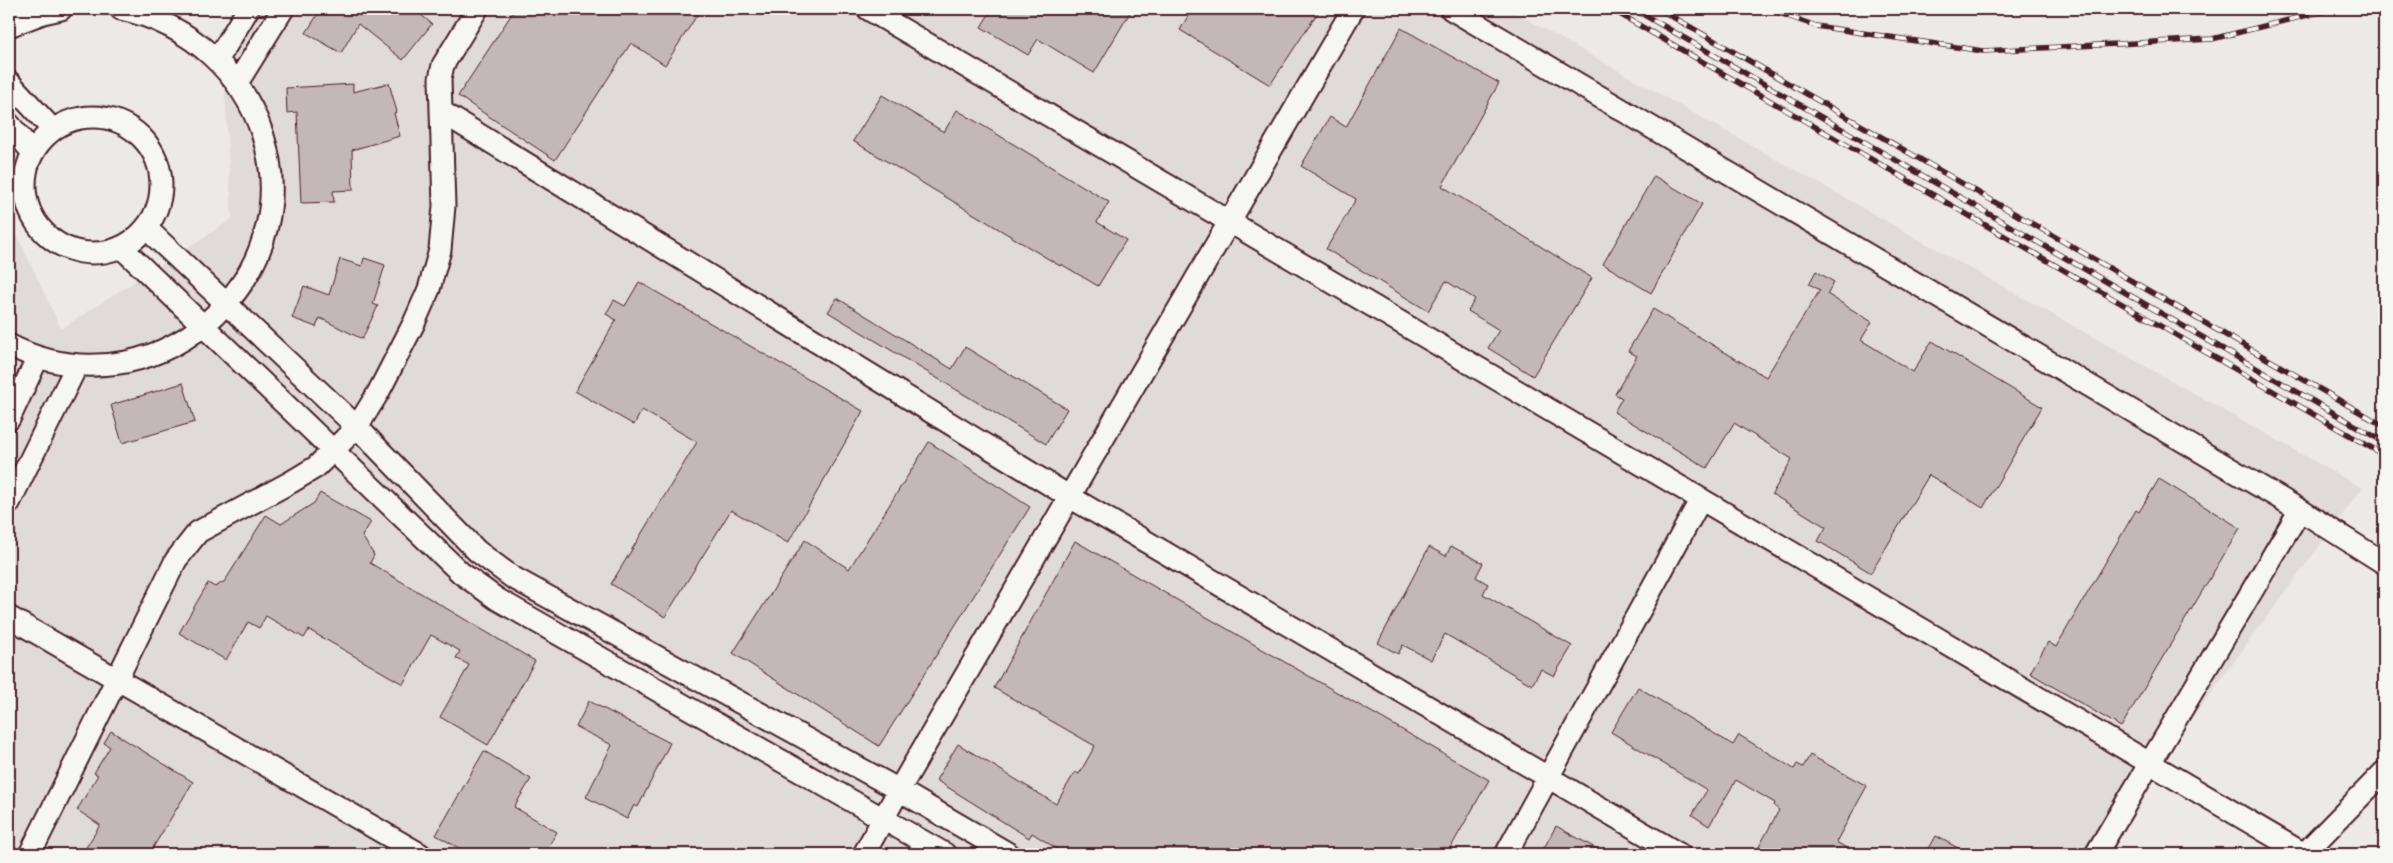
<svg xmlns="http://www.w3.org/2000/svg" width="2393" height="863" font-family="Sriracha,sans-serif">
<rect width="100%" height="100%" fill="#ece9e6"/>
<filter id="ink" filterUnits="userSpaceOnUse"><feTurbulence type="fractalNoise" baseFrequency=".02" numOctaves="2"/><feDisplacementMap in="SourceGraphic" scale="10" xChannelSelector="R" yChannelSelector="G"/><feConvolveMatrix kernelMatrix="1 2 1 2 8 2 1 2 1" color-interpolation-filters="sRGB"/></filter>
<g filter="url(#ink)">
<!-- built -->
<path fill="#e0dad8" d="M262 9H1508L2362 488 2092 854H9V218L61 329 232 219 224 73Z"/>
<!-- building -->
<path fill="#c4b7b7" stroke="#4a1f2b" d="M321 9H414L432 24 403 60 358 24 341 53 306 33Z
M515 9H701L665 65 631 43 555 160 458 96Z
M992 9H1132L1094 73 1038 39 1028 55 981 27Z
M1192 9H1320L1270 85 1180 30Z
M1401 28 1499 83 1442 186 1592 278 1533 376 1488 348 1499 330 1468 311 1475 299 1446 281 1428 311 1326 249 1356 199 1301 166 1330 117 1346 127Z
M389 83 397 112 394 113 400 136 352 150 353 190 333 191 334 202 301 203 297 112 287 113 286 88 353 84V92Z
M882 95 944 132 957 110 1109 202 1097 222 1126 240 1098 286 1061 264 1060 266 853 141Z
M1654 176 1702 204 1651 293 1603 264Z
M364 258 385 265 373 304 378 306 362 339 320 318 316 327 292 318 304 286 329 295 340 259 362 266Z
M1816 271 1834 282 1827 294 1872 322 1861 340 1913 372 1932 341 2042 407 1983 508 1929 475 1871 573 1818 541 1826 527 1772 494 1792 459 1734 423 1707 468 1614 412 1622 398 1615 394 1637 356 1628 351 1653 309 1766 377 1820 290 1809 284Z
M639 282 863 411 788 543 731 510 665 617 611 584 697 442 642 410 634 425 575 391 616 320 606 314 614 300 625 306Z
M837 298 952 369 965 347 1067 409 1046 444 828 312Z
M183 383 195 422 122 443 111 405Z
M929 442 1030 507 879 746 733 653 805 540 849 569Z
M2159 479 2240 528 2121 727 2030 673 2048 642 2056 647 2136 510 2139 512Z
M320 493 371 522 362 536 374 555 370 563 535 661 488 745 440 717 469 665 456 658 460 651 431 635 403 684 309 630 304 638 266 616 259 628 248 622 226 660 179 633 208 583 215 587 225 581 266 515 281 524 314 503Z
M1075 541 1489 780 1447 854H1136L1127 849 1123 854H1065L1032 833 1029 838 936 780 958 744 1056 804 1075 772 1079 774 1095 746 994 688Z
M1451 546 1483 563 1476 577 1488 584 1483 594 1572 646 1554 676 1541 669 1532 685 1445 634 1431 660 1403 645 1398 654 1378 643 1429 547 1446 556Z
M1638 687 1733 745 1739 735 1794 769 1797 764 1803 767 1810 755 1867 786 1836 842 1857 854H1755L1779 810 1774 806 1775 803 1736 780 1709 826 1692 815 1707 790 1611 732Z
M589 701 670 743 638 807 634 805 627 819 586 797 612 745 576 727Z
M111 731 193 782 149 854H82L100 825 77 810 98 775 94 773 110 747 104 743Z
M484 751 531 779 514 807 557 832 544 854H469L436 835Z
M1556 826 1606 854H1555L1544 848Z
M1936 836 1969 854H1926Z"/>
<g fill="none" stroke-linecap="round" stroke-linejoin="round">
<!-- minor casing -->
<g stroke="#4a1f2b" stroke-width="25">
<path id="minor" d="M868 9 2304 854
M1451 9 2300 510 2384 563
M9 26 43 13 61 9
M218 59 248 9
M9 82 53 130
M237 83 283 9
M442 112 1070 497 1679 854
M25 185a68 68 0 1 1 136 0a68 68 0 1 1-136 0Z
M9 124 33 153
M146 228 357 427 477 551 512 577 899 790 1009 854
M121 247 461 573 497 599 945 854
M9 345C45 364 86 369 126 362 160 355 190 339 215 315 325 210 263 40 121 9
M9 419 38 357
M9 503 77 365
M9 617 420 854
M30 854 176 560 198 532 291 482 316 467 357 427 378 393 414 323 429 289 440 250 444 206 440 79 443 65 477 9
M864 854 899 790 1353 9
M1506 854 1701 499
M2096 854 2300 510
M2304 854 2384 772"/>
</g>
<!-- minor -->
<use href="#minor" stroke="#f6f6f2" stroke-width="21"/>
<!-- rail casing -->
<g stroke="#4a1f2b" stroke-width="5.5">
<path id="rail" d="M1611 9 2384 455
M1634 9 2384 442
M1659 9 2384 426
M1768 9 1816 26 1983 51 2212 39 2332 9"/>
</g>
<!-- rail -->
<use href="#rail" stroke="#f6f6f2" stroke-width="4" stroke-dasharray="11" stroke-linecap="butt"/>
</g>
</g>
<!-- margin -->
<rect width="2393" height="863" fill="none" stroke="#f6f6f2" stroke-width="30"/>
<rect x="15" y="15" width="2363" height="833" fill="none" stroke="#4a1f2b" stroke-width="2" filter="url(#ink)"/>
</svg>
